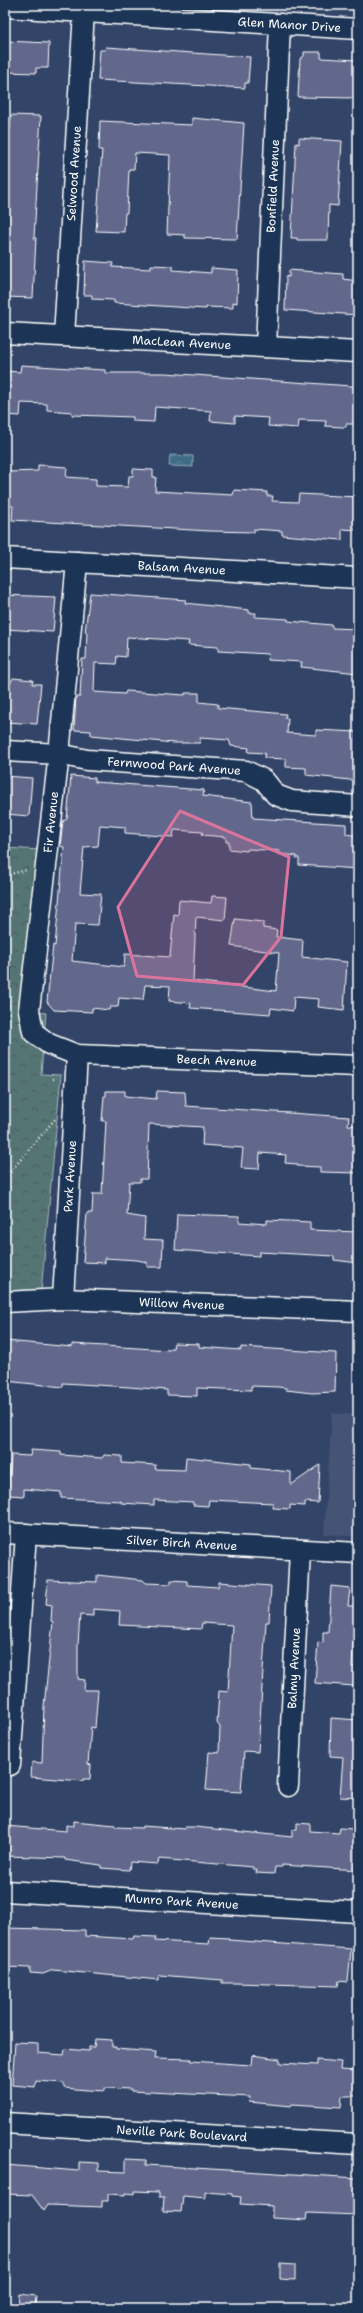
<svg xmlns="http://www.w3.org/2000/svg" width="363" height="2313" font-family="'Shantell Sans',sans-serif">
<defs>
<pattern id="forest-crowns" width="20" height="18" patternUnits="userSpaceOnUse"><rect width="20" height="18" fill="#547474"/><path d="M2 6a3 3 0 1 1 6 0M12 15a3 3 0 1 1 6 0" fill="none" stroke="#4f5c5c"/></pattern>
<pattern id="water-waves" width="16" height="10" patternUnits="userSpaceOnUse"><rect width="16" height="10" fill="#406c85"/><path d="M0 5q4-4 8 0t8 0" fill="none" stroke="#5d8297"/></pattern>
</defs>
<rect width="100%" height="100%" fill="#324467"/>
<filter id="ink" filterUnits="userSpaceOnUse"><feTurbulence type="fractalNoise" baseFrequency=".025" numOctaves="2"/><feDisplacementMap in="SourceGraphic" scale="8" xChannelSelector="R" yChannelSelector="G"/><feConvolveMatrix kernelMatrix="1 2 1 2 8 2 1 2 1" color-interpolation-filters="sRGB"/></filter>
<g filter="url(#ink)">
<!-- built -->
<path fill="#445275" d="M332 1413 358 1415V1537L324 1534Z"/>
<!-- forest -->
<path fill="url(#forest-crowns)" stroke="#aababa" d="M5 848 42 850 37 1012 46 1013 41 1074 61 1075 41 1292 5 1290Z"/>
<!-- water -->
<path fill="url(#water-waves)" stroke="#8ca7b6" d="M170 455 193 456V467L169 466Z"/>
<!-- building -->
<path fill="#62678c" stroke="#fff" d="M5 41 49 43 48 68H36V73L6 72Z
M106 47 250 57 248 83H245V88L98 80 100 50H105Z
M304 52H321V58L357 60 355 98 298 97 300 59 304 56Z
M11 115 41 116 34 238H36L33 298 5 297V192L9 146H5V130H10Z
M192 118 244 123 237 239 185 238V235L167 234 170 155 135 153 134 169H129L127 213H125L124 232 96 231 102 150H99L100 121 192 125Z
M299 138 342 141 338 206 329 205 328 240H297V238H291L296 143 299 144Z
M85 261 113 263 112 267 151 269V265L173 266V270L211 273V268L238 270 237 303 233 302V308L206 307V309L114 303V300L92 299V295H84Z
M289 270 343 274V279L358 281V315L285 310 286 276 289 277Z
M21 365 105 370V373H165L351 386 358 388V424H346V427H342L325 426 326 421 299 420 298 428 268 426 269 418 235 416V423L210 421 211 411 155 407 154 422 133 421V417L72 415V412L47 410V404L21 403 20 416 5 415V371L20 372Z
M38 465 67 467 66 477 96 479V486L128 487 129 476H133V469L153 470V477H156L155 491 233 495 234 490 267 492V496H273L272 501 298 502 299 494 358 497V530L342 529V540L282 535V531L254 529V532L210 531 12 520 13 506 5 505 9 472 38 471Z
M90 593 186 600 185 603 249 610V613H256L255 617 288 619V621L332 625V628L358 629V673L301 667 302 662 267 660 268 654 218 651V647L188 645 189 641 127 637 126 657 117 656 116 664 95 663 94 692 125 694 126 691 185 695V693H199V702L218 704V708L286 714 285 718H288L287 733 316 735V730L358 732V781L306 775V768L286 767V759L264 758 265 753 248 752 249 748 231 746 229 740 200 738V743H174L91 735V731L74 730 76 697H80L82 659H86L87 632H85Z
M5 595 56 597 53 632 5 629Z
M13 678 33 680 32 684H41L37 724 5 722V683L10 684Z
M5 776 32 778 29 816 5 814Z
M71 776 95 778V782L204 790 203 796 252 802 253 818 346 824V834L358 836V869L299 865V858H296L297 856 279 854 280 851 248 849 247 851 229 849V842H226V837L202 835 203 832 174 830 173 837 125 833V827L100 825 98 846 84 847 80 893 101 894 98 925 75 924 72 961 124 967 125 954 170 957 174 914 178 915 179 900 211 903 212 896 227 897 225 920 196 917 193 981 276 991 279 953 231 946 235 919 263 922V928L277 930 276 937 303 940 302 957 347 962 344 1010 318 1007 319 999 294 997 293 1011 271 1008 270 1014 190 1008 191 1003 169 1001 170 986 145 985 143 1000 119 998 118 1007H110L109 1010 92 1008V1012L54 1010 47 1002 53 945 55 946 64 847 60 846 63 821 67 819Z
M106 1091H125V1096L156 1099 157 1091 185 1092 186 1106 349 1117 348 1125 358 1126V1173L320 1172V1167L297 1166V1164L285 1163 286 1155 260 1153 259 1169 241 1168 243 1148 202 1145 203 1127 149 1124 147 1179H140V1182H129L127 1215 145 1218 144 1239 163 1240 162 1267H147V1262L137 1260 105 1258V1263L83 1262 87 1213H92L93 1194H102L106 1121H102L104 1096H106Z
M177 1214 239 1216V1222L267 1224V1220L310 1222V1230L358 1232V1263L334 1260V1256L259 1252V1256L175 1250Z
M6 1341 72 1347V1344L170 1350V1348H173L174 1343 199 1344V1347L241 1350V1347L336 1353 335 1392 312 1393 286 1390V1388L278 1387 251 1386V1390L197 1388V1396L167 1395V1390L129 1387 63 1383V1387L5 1381Z
M31 1450 61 1452V1455L102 1458 104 1455 122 1456V1463L156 1465 155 1469 185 1470 186 1457 251 1464V1468L291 1472V1485L320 1465 318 1503 305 1502V1506L290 1505V1509L273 1508V1503L209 1500 208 1506 193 1505V1502L154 1500V1505L121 1503V1501L61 1498V1492L24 1489V1496L8 1495 11 1455 30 1456Z
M97 1575 143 1580 146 1583 171 1584V1580L187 1581V1585L218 1587 219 1582 271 1586 269 1622H266L258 1752 244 1751 241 1792 206 1790 209 1752 219 1753 220 1727 217 1723 219 1691 228 1692 232 1625 202 1623 201 1629 119 1625 120 1611 93 1609V1616L80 1615 78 1645V1679L85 1680 84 1690H98L95 1728 91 1727 88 1764 91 1765 90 1779H83V1781L31 1777 32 1762 42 1763 44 1706 53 1622 51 1621 52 1605 46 1604 48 1580 97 1582Z
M331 1586 350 1588 348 1606H358V1630H354L352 1667H356L354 1686 315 1683 318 1642 323 1643V1632H328Z
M331 1718 358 1720V1798L340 1797 343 1757 330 1756Z
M74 1821 115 1825V1827L142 1828V1826L185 1829V1827H195L292 1837V1830H297V1823L310 1824V1831L339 1833 340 1828 353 1829V1835L358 1836V1870L282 1865V1867H275L274 1874 256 1873 257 1870H253V1867L159 1859 158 1864 130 1862 129 1870 101 1868V1865L65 1860V1858L5 1856V1826L66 1831V1825L74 1826Z
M5 1928 85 1930V1936L133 1939 134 1936 156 1937 155 1941 209 1944 210 1937 229 1938V1940L351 1949 348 1982 339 1981 338 1986 235 1983H222V1980L159 1975V1980L53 1970 43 1974 30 1973V1968L5 1967Z
M95 2039 112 2040V2047H116V2049L156 2052 155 2058 191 2059V2061L251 2065 252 2055 280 2059V2063L317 2065V2060L341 2062 340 2070 358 2071V2096H342L341 2107 292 2104 291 2106 249 2102 250 2097 131 2091V2089L105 2088V2091L88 2090 64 2088V2083L36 2081 35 2087 12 2085 15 2042 38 2043V2053L64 2055 65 2049 89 2051V2047H94Z
M125 2159 146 2160V2165L358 2178V2215L307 2213 306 2220 272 2218V2206L240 2204 241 2197 232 2196V2194L205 2192V2198L183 2196 181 2212 163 2211 164 2197H159V2192L135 2191V2194L125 2193V2195L108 2194V2201H102V2207L48 2205 44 2211 32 2195 5 2194V2165L79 2171V2162L99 2163V2171L125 2172Z
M280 2264 295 2265V2280L280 2279Z
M19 2294 36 2296 35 2308H18Z"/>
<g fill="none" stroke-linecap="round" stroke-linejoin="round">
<!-- street casing -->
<g stroke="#fff" stroke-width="23">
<g id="street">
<path id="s1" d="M5 7 358 29"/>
<path id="s2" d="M5 333 358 352"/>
<path id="s3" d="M64 336 84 12"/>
<path id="s4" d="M266 347 280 24"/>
<path id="s5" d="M5 558 358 578"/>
<path id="s6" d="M77 562 59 754 29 1010 33 1032 49 1044 77 1055 358 1066"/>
<path id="s7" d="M5 751 59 754 87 760 246 771 264 780 276 795 292 801 358 806"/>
<path id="s8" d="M63 1299 77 1055"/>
<path id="s9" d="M5 1302 63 1299 358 1311"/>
<path id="s10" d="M5 1533 358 1553"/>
<path d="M10 1765 26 1534"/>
<path id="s11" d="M288 1786 300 1550"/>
<path id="s12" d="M5 1891 358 1912"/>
<path id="s13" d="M5 2123 358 2144"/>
</g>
</g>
<!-- path -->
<path stroke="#fff" stroke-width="2.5" stroke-dasharray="1 3" stroke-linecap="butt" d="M5 875 27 870
M5 990 10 1009
M5 1014 11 1013
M53 1079 57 1078
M5 1178 55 1119"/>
<!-- street -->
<use href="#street" stroke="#1d3557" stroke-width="20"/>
</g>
</g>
<!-- marked area -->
<path fill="#da749d" fill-opacity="0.2" stroke="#da749d" stroke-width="3" stroke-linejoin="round" d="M180 811 289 857 281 937 243 985 137 976 118 907Z"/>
<g text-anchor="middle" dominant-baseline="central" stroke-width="3" stroke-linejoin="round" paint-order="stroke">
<!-- street labels -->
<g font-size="12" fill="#fff" stroke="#1d3557">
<text stroke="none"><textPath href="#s1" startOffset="285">Glen Manor Drive</textPath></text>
<text stroke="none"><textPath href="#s3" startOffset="163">Selwood Avenue</textPath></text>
<text stroke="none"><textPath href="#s4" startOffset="161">Bonfield Avenue</textPath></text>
<text stroke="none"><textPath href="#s2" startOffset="177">MacLean Avenue</textPath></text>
<text stroke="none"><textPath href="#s5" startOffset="177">Balsam Avenue</textPath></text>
<text stroke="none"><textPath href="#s7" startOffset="170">Fernwood Park Avenue</textPath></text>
<text transform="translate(51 822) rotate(-84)">Fir Avenue</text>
<text stroke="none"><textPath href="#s6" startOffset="663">Beech Avenue</textPath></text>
<text stroke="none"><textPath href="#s8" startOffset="123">Park Avenue</textPath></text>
<text stroke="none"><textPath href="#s9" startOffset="177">Willow Avenue</textPath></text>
<text stroke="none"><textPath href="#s10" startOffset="177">Silver Birch Avenue</textPath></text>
<text stroke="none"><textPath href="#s11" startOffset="118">Balmy Avenue</textPath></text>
<text stroke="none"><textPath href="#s12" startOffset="177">Munro Park Avenue</textPath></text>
<text stroke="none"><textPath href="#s13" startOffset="177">Neville Park Boulevard</textPath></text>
</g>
</g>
<!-- margin -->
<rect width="363" height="2313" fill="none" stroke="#1d3557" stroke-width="20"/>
<rect x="10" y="10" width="343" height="2293" fill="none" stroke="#fff" stroke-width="1.5" filter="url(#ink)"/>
</svg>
